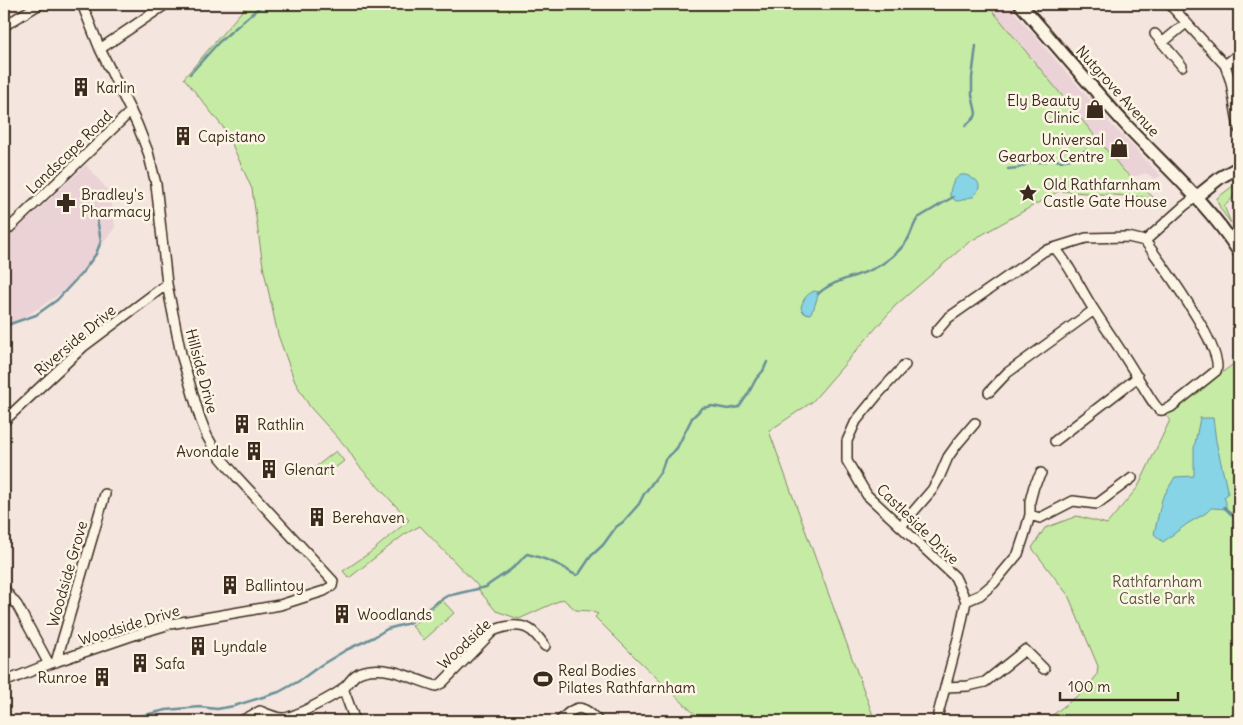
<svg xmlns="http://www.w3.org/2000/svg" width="1243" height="725" font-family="Delius,sans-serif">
<rect width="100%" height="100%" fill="#f4e5df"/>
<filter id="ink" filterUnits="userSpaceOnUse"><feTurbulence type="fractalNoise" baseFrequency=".02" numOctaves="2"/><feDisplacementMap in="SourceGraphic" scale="10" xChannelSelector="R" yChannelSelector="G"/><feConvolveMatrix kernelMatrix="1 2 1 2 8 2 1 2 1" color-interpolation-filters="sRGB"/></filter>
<g filter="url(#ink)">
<!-- built -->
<path fill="#ead2d7" d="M987 4H1007L1112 125 1161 176 1155 179 1146 173 1133 177 1123 170Z
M86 165 110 193 115 227 73 285 4 331V242Z"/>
<!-- green -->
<path fill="#c6eba5" stroke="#808a62" d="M248 4H987L1123 170 1154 198 1059 191 969 242 895 306 812 402 769 431 875 721H702L637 659 595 617 598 614 590 611 576 610 563 599 519 619 496 611 478 589V586L420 526 405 534 349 578 343 571 371 552 409 520 358 465 347 448 310 407 295 382 278 335 263 266 252 189 226 131 184 78Z
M1233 186 1236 191 1231 200 1224 206 1231 223C1226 216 1218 208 1217 198Z
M1239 360V719L1236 721H1045L1086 689 1097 675 1098 666 1068 595 1032 548 1045 528 1077 516 1107 524 1138 487 1170 420 1166 414Z
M336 451 344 461 321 479 313 469Z
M442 600 454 613 424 640 412 626Z"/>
<!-- water -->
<path fill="#87d4e7" stroke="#699097" d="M961 175C970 174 969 178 976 180 982 186 978 192 973 197 966 197 964 201 956 201L950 196C950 187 953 179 961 175Z
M814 291 819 292 814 308 810 314 804 313 801 308C803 299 806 295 814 291Z
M1200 418H1213L1216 441 1228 494 1224 497 1226 502V509L1213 508H1211L1206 513 1187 524 1163 542 1154 534 1162 499 1175 477 1194 476V448Z"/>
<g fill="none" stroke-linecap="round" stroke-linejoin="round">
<!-- stream -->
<path stroke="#699097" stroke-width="2.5" d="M190 74 219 42 263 4
M965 126 975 117 976 113 972 95V78L976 46
M1008 169 1018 168 1032 162H1043L1052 159 1060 161 1070 159 1086 150
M818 294C834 278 863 277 882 264 891 258 902 249 908 239 912 232 913 225 918 218L953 197
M4 326 36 315 57 300 82 273 96 254 101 241 95 208
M1224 507 1239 522
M119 721 166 710 200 707 217 709 234 706 279 692 299 681 321 665 346 650 374 637 387 629 409 623 437 602 447 596 486 587C495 579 507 574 516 565 520 562 522 558 527 554 540 557 551 561 563 567 568 570 571 574 577 575L579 574 591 556 603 545 616 527 623 522 639 504 644 494 661 471 665 460 677 448 692 418 702 408 712 406 728 409 739 407 748 394 756 379 763 371 767 362"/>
<!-- minor casing -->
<g stroke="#3b2a1e" stroke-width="12">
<path id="minor" d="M1173 4V8L1225 65 1231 82 1239 129
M4 26 40 4
M1155 34 1182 66
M1162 43 1186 23
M100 49 166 4
M1225 65 1239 54
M4 233 68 172 131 111
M1055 248C1071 267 1081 290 1094 310 1108 332 1123 353 1136 375 1141 382 1154 407 1160 410 1164 411 1168 408 1171 407L1216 371C1227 352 1159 260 1145 241
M936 332 948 318 1044 251 1086 238 1128 237 1145 241 1184 206 1196 197
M905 365 879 393 856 421 847 441V461L867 495 955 577 966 601 959 635 938 714 939 721
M989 392 1007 373 1094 310
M4 421 83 347 167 284
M1055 441 1138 377
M1030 515 1040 518 1073 501 1097 504 1132 478
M901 526 932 490 939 478 948 457 958 443 975 423
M4 589 17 605 49 664
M966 601 980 595 994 583 1018 554 1024 536 1030 515V501L1034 486 1041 473
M56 662 105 494
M4 682 49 664 134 635 170 624 280 605 324 591 332 586 333 581 237 477 216 452 207 436 200 418 181 354 167 284 156 184 148 152 137 124 100 49 82 4
M945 687 968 686 985 682 1025 650 1044 669
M343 688 355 721
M241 721 260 711C265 713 276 718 282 718 292 719 336 695 344 688 351 681 354 673 364 671 390 665 412 679 436 686L442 683 493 631C504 626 521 622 532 631 537 635 541 641 545 646
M560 721C576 704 582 704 598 721"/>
</g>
<!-- major casing -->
<g stroke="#3b2a1e" stroke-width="15">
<path id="major" d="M1020 4C1056 45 1091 87 1128 127 1166 167 1209 205 1239 252
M1196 197 1221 177 1239 167"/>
</g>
<!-- minor -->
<use href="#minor" stroke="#fcf5e5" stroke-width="9"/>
<!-- major -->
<use href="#major" stroke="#fcf5e5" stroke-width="11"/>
</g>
</g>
<!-- icons -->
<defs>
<g id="building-bare" transform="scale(1.5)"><path d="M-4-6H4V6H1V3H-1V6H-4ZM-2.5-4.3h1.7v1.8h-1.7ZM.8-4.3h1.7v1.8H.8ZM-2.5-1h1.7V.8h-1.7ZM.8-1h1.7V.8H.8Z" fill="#3b2a1e" stroke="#fcf5e5" stroke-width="2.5" paint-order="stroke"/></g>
<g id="shop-bare" transform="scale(1.5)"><path d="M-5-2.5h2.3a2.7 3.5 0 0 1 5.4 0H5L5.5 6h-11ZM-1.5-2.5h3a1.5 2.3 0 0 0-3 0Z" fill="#3b2a1e" stroke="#fcf5e5" stroke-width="2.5" paint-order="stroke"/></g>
<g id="sight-bare" transform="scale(1.5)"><path d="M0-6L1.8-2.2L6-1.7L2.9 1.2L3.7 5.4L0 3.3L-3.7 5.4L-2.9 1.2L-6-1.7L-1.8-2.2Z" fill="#3b2a1e" stroke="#fcf5e5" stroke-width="2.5" paint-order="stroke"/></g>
<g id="pharmacy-bare" transform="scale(1.5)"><path d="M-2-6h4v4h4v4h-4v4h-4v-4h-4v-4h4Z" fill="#3b2a1e" stroke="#fcf5e5" stroke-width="2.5" paint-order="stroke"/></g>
<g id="stadium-bare" transform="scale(1.5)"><path d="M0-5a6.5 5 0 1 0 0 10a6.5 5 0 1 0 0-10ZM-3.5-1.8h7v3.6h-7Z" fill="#3b2a1e" stroke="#fcf5e5" stroke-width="2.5" paint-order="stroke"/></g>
</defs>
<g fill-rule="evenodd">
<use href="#building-bare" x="81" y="87"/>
<use href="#shop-bare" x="1095" y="109"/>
<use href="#building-bare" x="183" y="136"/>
<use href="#shop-bare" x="1119" y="148"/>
<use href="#sight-bare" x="1028" y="193"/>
<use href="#pharmacy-bare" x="66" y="203"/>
<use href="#building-bare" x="242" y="424"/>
<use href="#building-bare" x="254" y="451"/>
<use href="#building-bare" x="269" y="469"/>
<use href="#building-bare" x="317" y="517"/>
<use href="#building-bare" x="230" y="585"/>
<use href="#building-bare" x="342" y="614"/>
<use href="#building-bare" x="198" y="646"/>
<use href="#building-bare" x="140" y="663"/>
<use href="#building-bare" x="102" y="677"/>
<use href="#stadium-bare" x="543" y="679"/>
</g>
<g text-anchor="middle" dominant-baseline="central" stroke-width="5" stroke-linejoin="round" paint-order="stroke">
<!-- poi labels -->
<g font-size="15" fill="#3b2a1e" stroke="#fcf5e5" text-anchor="start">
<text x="96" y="87">Karlin</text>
<text x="1080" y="100" text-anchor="end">Ely Beauty<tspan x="1080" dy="17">Clinic</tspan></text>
<text x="198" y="136">Capistano</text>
<text x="1104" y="139" text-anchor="end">Universal<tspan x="1104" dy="17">Gearbox Centre</tspan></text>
<text x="1043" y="184">Old Rathfarnham<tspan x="1043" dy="17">Castle Gate House</tspan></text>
<text x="81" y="194">Bradley's<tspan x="81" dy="17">Pharmacy</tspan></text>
<text x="257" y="424">Rathlin</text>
<text x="239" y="451" text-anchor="end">Avondale</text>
<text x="284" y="469">Glenart</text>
<text x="332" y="517">Berehaven</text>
<text x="245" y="585">Ballintoy</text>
<text x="357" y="614">Woodlands</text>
<text x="213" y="646">Lyndale</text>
<text x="155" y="663">Safa</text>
<text x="558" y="670">Real Bodies<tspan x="558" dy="17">Pilates Rathfarnham</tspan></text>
<text x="87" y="677" text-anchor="end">Runroe</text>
</g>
<!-- street labels -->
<g font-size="15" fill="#3b2a1e" stroke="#fcf5e5">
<text transform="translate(1118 91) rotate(48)">Nutgrove Avenue</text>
<text transform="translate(69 152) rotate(-44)">Landscape Road</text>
<text transform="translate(75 340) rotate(-40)">Riverside Drive</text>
<text transform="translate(202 371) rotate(75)">Hillside Drive</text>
<text transform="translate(918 524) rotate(44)">Castleside Drive</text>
<text transform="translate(67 574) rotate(-74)">Woodside Grove</text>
<text transform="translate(129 625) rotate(-17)">Woodside Drive</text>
<text transform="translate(464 644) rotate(-43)">Woodside</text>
</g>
<!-- park labels -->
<g font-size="15" fill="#575139" stroke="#fcf5e5">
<text x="1157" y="581">Rathfarnham<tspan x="1157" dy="17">Castle Park</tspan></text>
</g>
</g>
<!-- margin -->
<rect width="1243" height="725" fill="none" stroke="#fcf5e5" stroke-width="20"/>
<rect x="10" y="10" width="1223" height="705" fill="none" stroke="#3b2a1e" stroke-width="2" filter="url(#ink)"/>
<!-- scale -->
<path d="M1060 692v8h118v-8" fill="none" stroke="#3b2a1e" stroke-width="2.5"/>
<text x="1068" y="692" font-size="15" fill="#3b2a1e" stroke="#fcf5e5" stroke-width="4" paint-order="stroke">100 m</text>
</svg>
